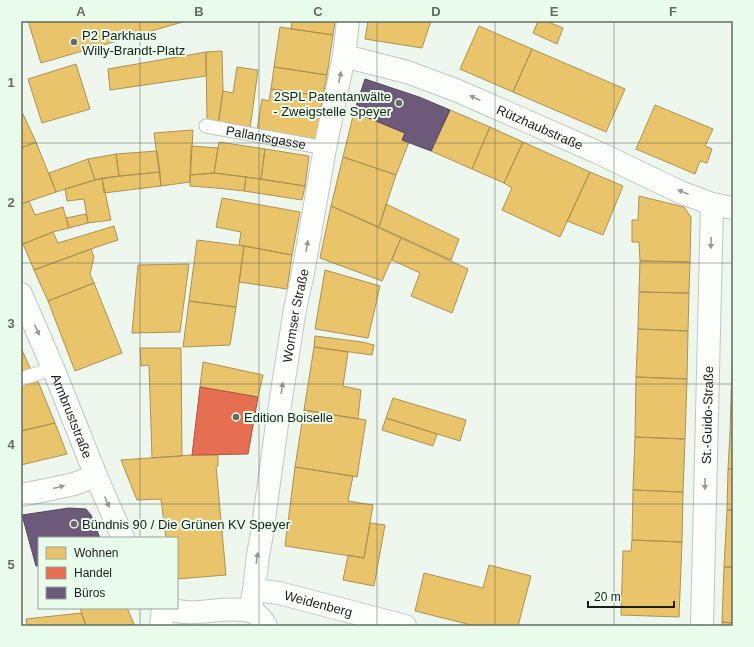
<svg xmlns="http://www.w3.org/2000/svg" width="754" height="647" font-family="Arial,sans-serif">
<rect width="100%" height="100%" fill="#edf7ee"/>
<!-- homes -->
<path fill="#e9c46a" stroke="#ab9252" d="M28 21H186L41 63Z
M292 21H335L333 35 291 29Z
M368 21H431L422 48 365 39Z
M538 21H546L563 28 557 44 533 33Z
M479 26 532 49 513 92 460 69Z
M280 27 333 35 327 75 274 67Z
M532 49 625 89 606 132 513 92Z
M222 51 223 91 218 125 207 122 206 52Z
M206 52V76L110 90 108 69Z
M76 64 90 109 42 123 28 79Z
M237 67 258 70 250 129 218 125 223 91 233 93Z
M274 67 327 75 323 96 271 89Z
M271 89 323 96 316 139 257 130 262 99 269 101Z
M655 105 713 129 705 146 712 149 707 163 700 161 695 174 636 149Z
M21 110 36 142 21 148Z
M450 110 490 127 472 169 431 151Z
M354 112 405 133 402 140 409 142 396 175 343 157Z
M490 127 523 142 504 183 472 169Z
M193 130 190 182 161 186 154 133Z
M36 142 56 192 21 204V148Z
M219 142 265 149 261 179 214 173Z
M523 142 590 172 560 237 502 210 512 188 504 183Z
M191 146 218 148 214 173 190 175Z
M265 149 309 156 305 186 261 179Z
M157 151 160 172 119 176 116 154Z
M116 154 119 176 95 180 88 159Z
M343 157 396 175 379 227 331 206Z
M88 159 95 180 56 192 49 173Z
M160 172 161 186 104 193 102 178Z
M590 172 623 186 603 235 567 221Z
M214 173 246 177 244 191 216 188 190 186V175Z
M246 177 305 186 302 200 244 191Z
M102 178 111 220 88 223 84 199 67 201 65 189Z
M639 196 684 207 691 217 690 262 640 261 639 242H632V220H638Z
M222 198 300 212 292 255 239 245 241 232 216 227Z
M29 201 35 215 63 207 69 228 53 232 23 244 21 240V204Z
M386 204 459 239 451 260 379 227Z
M331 206 401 238 382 281 320 258Z
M86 214 88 223 69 228 66 218Z
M114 226 118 240 91 249 34 270 23 244 53 232 58 243Z
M401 238 468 269 452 313 411 296 420 273 392 260Z
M197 240 244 246 236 307 189 301Z
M244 246 292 255 287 289 239 282Z
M91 249 94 257 90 274 94 283 48 301 34 270Z
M640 261 690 262 689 293 639 292Z
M189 264 180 332 132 333 138 265Z
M325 270 380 286 368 338 315 329Z
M94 283 122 353 75 371 48 301Z
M639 292 689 293 688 331 638 329Z
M189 301 236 307 230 345 183 347Z
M638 329 688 331 687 379 636 377Z
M315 336 362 342 374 345 372 355 314 347Z
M314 347 348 352 343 386 361 390 358 419 304 410Z
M21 348 31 370 21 373Z
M140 348H181L182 456 152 458 149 365 141 366Z
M732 361H733V399H731Z
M203 362 263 375 258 397 200 387Z
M636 377 687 379 685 439 635 437Z
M37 379 55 423 21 431V384Z
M393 398 466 420 460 441 386 418Z
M731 399H733V434L730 433Z
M304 410 366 420 357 477 295 467Z
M386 418 437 434 433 446 382 430Z
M55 423 67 454 21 465V431Z
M730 433 733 434V469H728Z
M635 437 685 439 683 492 633 490Z
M192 455H218V466H216L226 575 177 579V538H166L161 499 137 500 121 460Z
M295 467 353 476 348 501 373 505 364 558 285 546Z
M728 469H733V510H727Z
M633 490 683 492 682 542 632 540Z
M727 510H733V567H724Z
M370 523 385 525 374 586 343 580 348 555 364 558Z
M632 540 682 542 679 617 621 615 623 551H631Z
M489 565 531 576 518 626H475L415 611 424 573 483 588Z
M724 567H733V623L722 622Z
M80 608H127L134 624 123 626H86Z
M81 613 86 626H27L26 619Z
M722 622 733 623V626H722Z"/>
<!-- shops -->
<path fill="#e76f51" stroke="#a95740" d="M200 387 258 397 248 454 192 455Z"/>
<!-- offices -->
<path fill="#6d597a" stroke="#54485d" d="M365 79 419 97 450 110 431 151 402 140 405 133 354 112Z
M69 508 86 509 91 515 100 538H39V566H36L22 515Z"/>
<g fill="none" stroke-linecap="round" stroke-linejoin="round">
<!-- service casing -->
<g stroke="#bfc6c0" stroke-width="15">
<g id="service">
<path id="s1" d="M206 126 325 148"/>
<path d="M21 379 53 368"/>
</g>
</g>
<!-- minor casing -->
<g stroke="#bfc6c0" stroke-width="24">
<g id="minor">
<path id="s2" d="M344 56 407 72 458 91 599 153 680 192 712 204 733 208"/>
<path id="s3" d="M21 294 53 368 96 476 123 538"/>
<path d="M21 495 51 489 74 484 96 476"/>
<path id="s4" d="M254 590 279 593 405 626"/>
<path d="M167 608C192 618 216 607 242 610 244 610 248 610 251 611 257 614 263 620 266 626"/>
<path id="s5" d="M250 611 254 590 258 555 262 534 277 424 295 309 303 273 325 148 344 56 348 21"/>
<path d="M161 626 163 608"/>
<path id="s6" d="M702 626 712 204"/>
</g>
</g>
<!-- service -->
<use href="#service" stroke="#fcfefc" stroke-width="13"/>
<!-- minor -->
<use href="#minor" stroke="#fcfefc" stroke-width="22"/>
</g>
<!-- one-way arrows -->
<defs><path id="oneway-solid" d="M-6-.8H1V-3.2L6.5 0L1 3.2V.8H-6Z"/></defs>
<g fill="#969a96">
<use href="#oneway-solid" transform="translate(340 77) rotate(-79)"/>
<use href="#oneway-solid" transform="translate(475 98) rotate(-156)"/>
<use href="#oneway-solid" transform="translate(683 192) rotate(-158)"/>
<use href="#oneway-solid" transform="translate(711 243) rotate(91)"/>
<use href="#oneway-solid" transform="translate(307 246) rotate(-80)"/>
<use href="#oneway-solid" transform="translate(37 330) rotate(66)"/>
<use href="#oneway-solid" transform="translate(282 388) rotate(-81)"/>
<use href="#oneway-solid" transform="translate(705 484) rotate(91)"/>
<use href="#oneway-solid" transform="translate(59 487) rotate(-14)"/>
<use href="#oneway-solid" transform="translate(107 502) rotate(66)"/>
<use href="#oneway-solid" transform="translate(257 558) rotate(-82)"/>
</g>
<!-- grid -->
<path fill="none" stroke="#636b64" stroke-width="1" stroke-opacity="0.55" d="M140 21V538M259 21V626M377 21V626M495 21V626M614 21V626M21 143H733M21 263H733M21 384H733M21 504H733M140 608V626"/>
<!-- markers -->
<g fill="#636b64" stroke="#e9fbeb" stroke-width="1.5">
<circle cx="74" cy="42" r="4"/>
<circle cx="399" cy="103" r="4"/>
<circle cx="236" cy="417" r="4"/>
<circle cx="74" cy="524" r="4"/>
</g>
<g text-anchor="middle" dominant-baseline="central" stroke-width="4" stroke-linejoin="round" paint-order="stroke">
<!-- poi labels -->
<g font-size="13" fill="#191f1a" stroke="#e9fbeb" text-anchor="start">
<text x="82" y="35">P2 Parkhaus<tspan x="82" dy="15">Willy-Brandt-Platz</tspan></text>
<text x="391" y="96" text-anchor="end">2SPL Patentanwälte<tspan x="391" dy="15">- Zweigstelle Speyer</tspan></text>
<text x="244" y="417">Edition Boiselle</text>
<text x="82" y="524">Bündnis 90 / Die Grünen KV Speyer</text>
</g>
<!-- street labels -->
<g font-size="13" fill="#191f1a" stroke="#e9fbeb">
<text stroke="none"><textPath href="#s2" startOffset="209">Rützhaubstraße</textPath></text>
<text stroke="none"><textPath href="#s1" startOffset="61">Pallantsgasse</textPath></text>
<text stroke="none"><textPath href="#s5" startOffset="299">Wormser Straße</textPath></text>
<text stroke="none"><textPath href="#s6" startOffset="211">St.-Guido-Straße</textPath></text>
<text stroke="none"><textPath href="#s3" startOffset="132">Armbruststraße</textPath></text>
<text stroke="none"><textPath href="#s4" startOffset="66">Weidenberg</textPath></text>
</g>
</g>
<!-- border -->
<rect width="754" height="647" fill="none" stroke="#e9fbeb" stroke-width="44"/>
<!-- legend -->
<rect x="38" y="537" width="140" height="72" fill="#e9fbeb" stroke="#96a397"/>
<rect x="46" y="547" width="20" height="12" fill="#e9c46a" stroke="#96a397"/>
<text x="74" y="557" font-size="12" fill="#191f1a">Wohnen</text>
<rect x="46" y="567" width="20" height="12" fill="#e76f51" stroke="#96a397"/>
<text x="74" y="577" font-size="12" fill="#191f1a">Handel</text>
<rect x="46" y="587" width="20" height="12" fill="#6d597a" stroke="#96a397"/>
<text x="74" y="597" font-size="12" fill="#191f1a">Büros</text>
<!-- scale -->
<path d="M588 601v6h86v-6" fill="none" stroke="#191f1a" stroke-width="2"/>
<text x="594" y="601" font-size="12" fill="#191f1a" stroke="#e9fbeb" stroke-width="3" paint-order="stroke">20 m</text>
<rect x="22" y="22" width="710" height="603" fill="none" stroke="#636b64" stroke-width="1.5"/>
<g font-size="13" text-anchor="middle" font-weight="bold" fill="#636b64">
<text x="81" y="16">A</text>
<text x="199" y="16">B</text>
<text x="318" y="16">C</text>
<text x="436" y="16">D</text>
<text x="554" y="16">E</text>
<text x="673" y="16">F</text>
<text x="11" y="87">1</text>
<text x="11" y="207">2</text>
<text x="11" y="328">3</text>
<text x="11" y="449">4</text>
<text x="11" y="569">5</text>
</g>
</svg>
